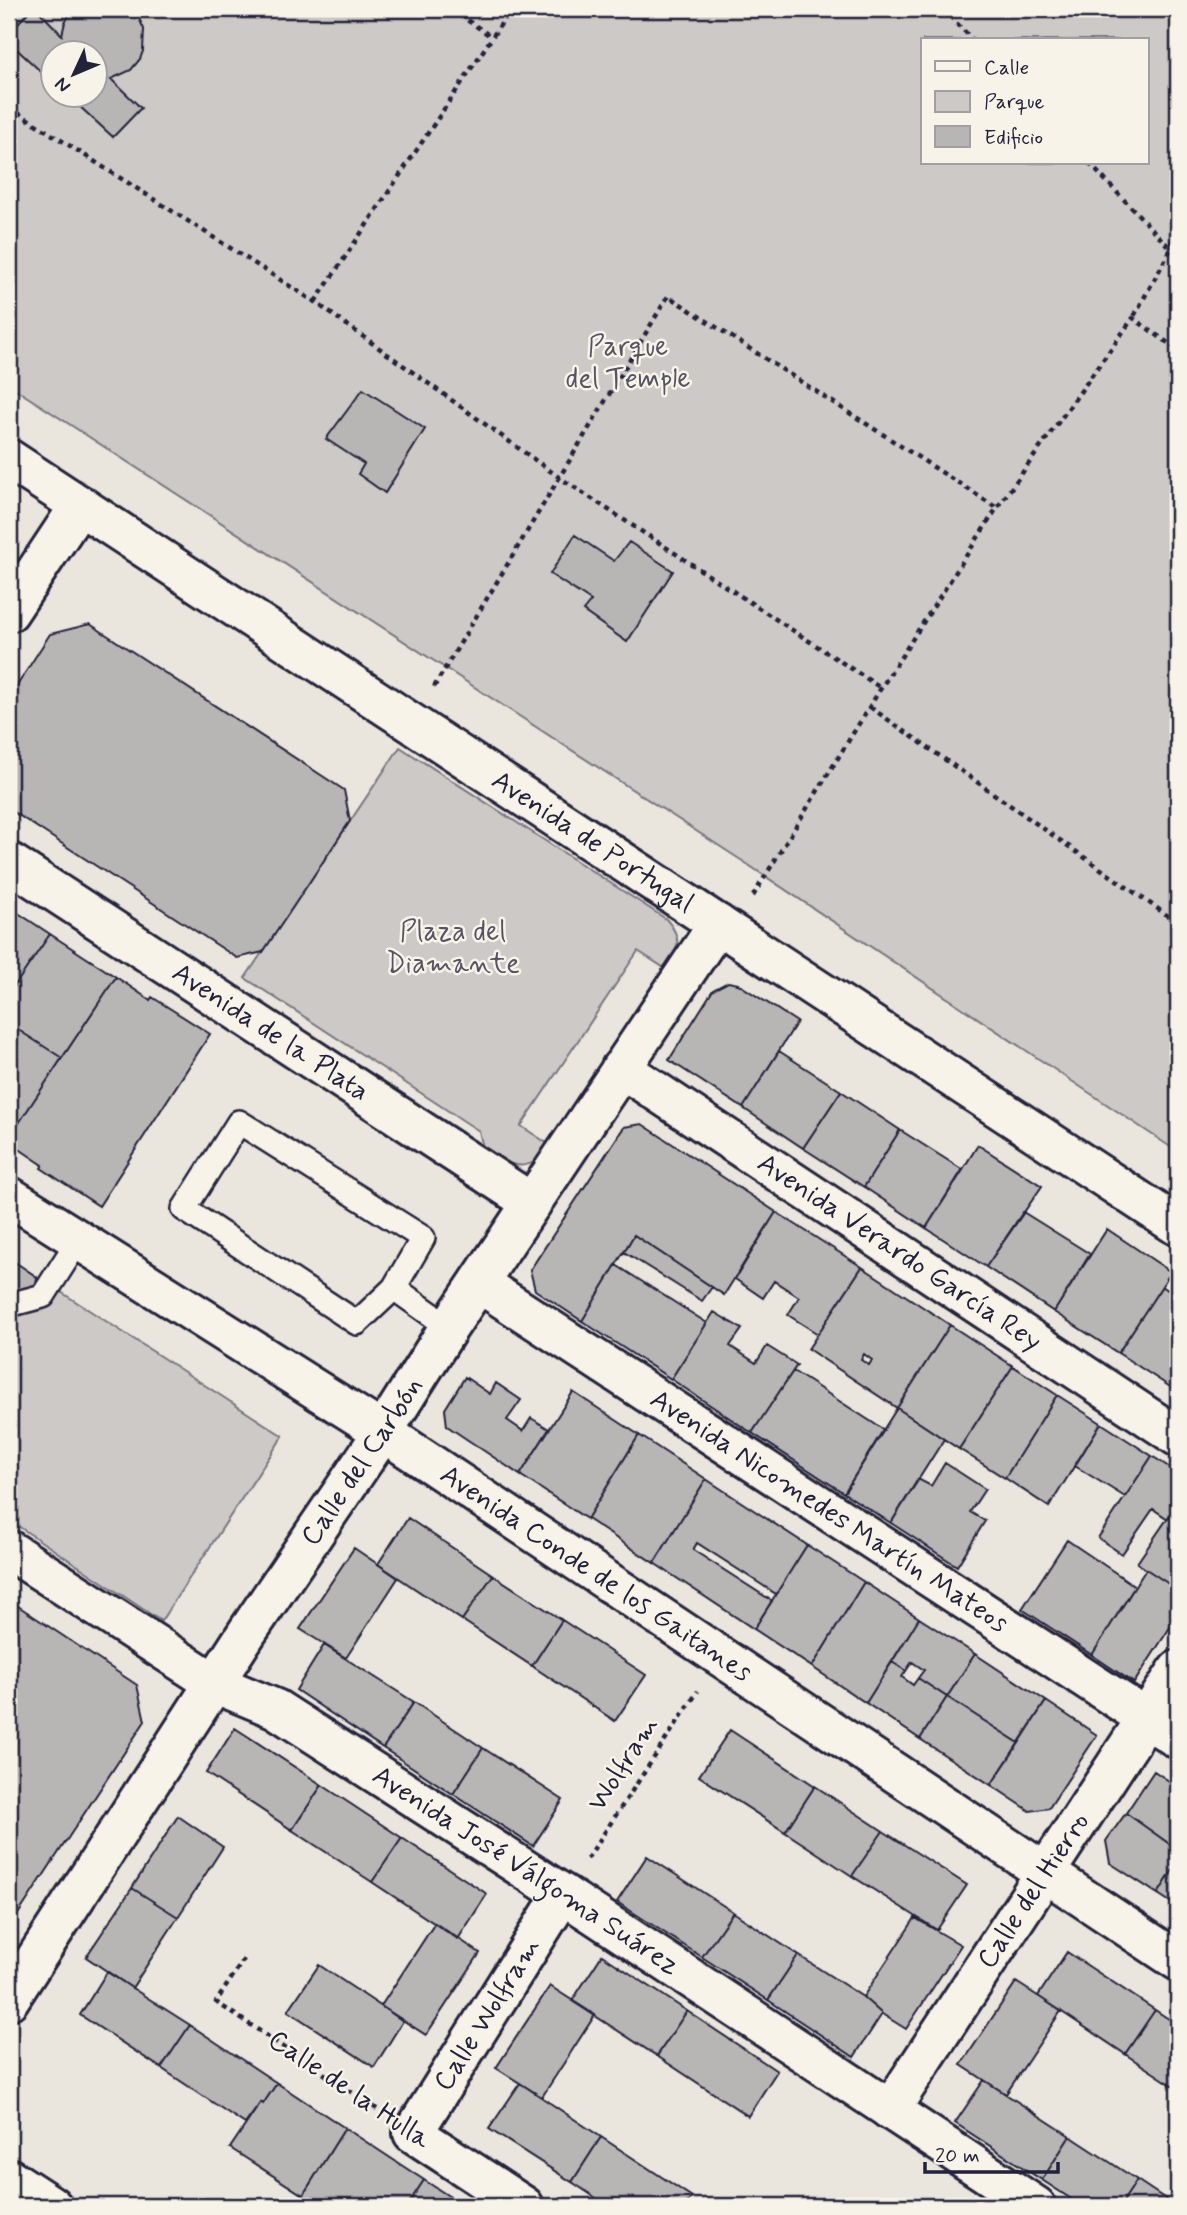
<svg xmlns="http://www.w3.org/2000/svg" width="1187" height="2215" font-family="Mynerve,sans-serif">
<rect width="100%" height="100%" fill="#eae6de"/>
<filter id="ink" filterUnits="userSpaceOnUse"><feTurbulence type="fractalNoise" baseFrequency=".0143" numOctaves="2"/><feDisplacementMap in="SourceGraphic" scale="14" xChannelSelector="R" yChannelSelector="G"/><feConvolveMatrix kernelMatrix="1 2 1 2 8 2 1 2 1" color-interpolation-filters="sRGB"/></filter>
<g filter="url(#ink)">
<!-- green -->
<path fill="#cdc9c6" stroke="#787680" stroke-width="2" fill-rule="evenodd" d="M9 9H1178V1152L744 862 9 385ZM923 40H1147V163H923ZM52 52H94V94H52Z
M400 747 666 919C683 938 679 949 666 969L638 951 521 1126 550 1145C529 1178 508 1165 483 1148L479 1131 245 978Z
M58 1290 283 1436 161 1621 9 1520V1311Z"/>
<!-- building -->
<path fill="#b8b6b5" stroke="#22223b" stroke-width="2" fill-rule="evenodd" d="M31 9H37L62 35 65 22 74 9 135 10 144 29 143 51 140 59 131 70 111 79 141 108 113 137 66 94H94V52H52V82L9 42V33Z
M363 389 425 429 385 493 358 474 364 464 326 439Z
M575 535 614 561 629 542 673 571 627 642 583 611 591 601 550 574Z
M90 624 344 790 350 821 263 952 237 958 9 809V698L50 634Z
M9 907 50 934 9 994Z
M50 934 116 977 62 1058 9 1024V994Z
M116 977 150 1000 152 997 210 1034 99 1206 41 1168 43 1165 9 1142V1138Z
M728 982 738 984 797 1022 743 1108 669 1060 713 990Z
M9 1024 62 1058 9 1138Z
M779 1051 841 1091 803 1148 743 1108Z
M841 1091 900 1130 864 1187 803 1148Z
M642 1124 776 1212 724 1295 634 1235 582 1321 535 1290 530 1270 624 1127Z
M900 1130 963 1170 926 1228 864 1187Z
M978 1145 1042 1186 986 1267 926 1228Z
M776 1212 862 1267 818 1334 788 1315 799 1297 774 1281 763 1298 735 1279Z
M1023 1212 1090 1254 1054 1312 986 1267Z
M1107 1229 1171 1272 1118 1353 1054 1312Z
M634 1235 712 1287 702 1301 624 1252Z
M9 1258 37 1277 35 1291 9 1298Z
M616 1265 707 1323 671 1379 582 1321Z
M862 1267 950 1325 897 1408 808 1349ZM864 1354 872 1360 869 1365 861 1360Z
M1162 1286 1178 1297V1392L1118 1353Z
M714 1312 742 1329 730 1346 756 1363 767 1346 797 1365 752 1433 671 1379Z
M950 1325 1013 1366 959 1449 897 1408Z
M1013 1366 1057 1395 1005 1478 959 1449Z
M793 1371 884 1430 844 1493 752 1433Z
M465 1377 490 1394 496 1383 521 1400 507 1420 523 1431 531 1418 549 1429 520 1475 447 1426 445 1409Z
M573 1392 639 1435 587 1519 520 1475Z
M1057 1395 1101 1423 1049 1507 1005 1478Z
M897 1408 944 1439 891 1523 844 1493Z
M1101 1423 1152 1456 1125 1497 1075 1466Z
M639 1435 706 1479 654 1563 587 1519Z
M1152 1456 1178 1473V1503L1168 1519 1153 1509 1122 1554 1098 1538Z
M945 1463 985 1489 970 1512 985 1521 957 1566 891 1523 918 1479 931 1486Z
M706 1479 807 1545 776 1594 697 1543 693 1550 772 1601 754 1629 654 1563Z
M1178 1503V1590L1137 1563Z
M408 1518 493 1575 462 1620 378 1564Z
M1067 1540 1135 1586 1092 1655 1022 1609Z
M807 1545 864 1582 812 1667 754 1629Z
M354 1548 398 1578 346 1658 300 1629Z
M1146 1569 1178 1590V1615L1134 1683 1092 1655Z
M493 1575 562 1620 532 1666 462 1620Z
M864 1582 919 1618 866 1703 812 1667Z
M9 1600 137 1685 145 1721 9 1928Z
M919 1618 975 1654 947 1697 918 1678 924 1670 912 1662 906 1671 892 1662Z
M562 1620 646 1675 615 1721 532 1666Z
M324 1645 414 1702 383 1748 296 1690Z
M975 1654 1046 1701 1019 1743 947 1697Z
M892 1662 906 1671 902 1677 913 1685 918 1678 947 1697 920 1739 866 1703Z
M947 1697 1019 1743 991 1785 920 1739Z
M1046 1701 1097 1735 1049 1808 1030 1811 991 1785Z
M414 1702 483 1748 453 1794 383 1748Z
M235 1728 322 1785 292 1830 206 1773Z
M730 1730 815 1786 785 1832 699 1776Z
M483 1748 563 1800 533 1846 453 1794Z
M1154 1771 1178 1787V1850L1126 1813Z
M322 1785 402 1838 372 1882 292 1830Z
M815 1786 883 1831 852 1876 785 1832Z
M1126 1813 1178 1850V1862L1158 1894 1110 1863 1106 1841Z
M178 1816 223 1847 178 1917 132 1888Z
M883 1831 967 1885 937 1930 852 1876Z
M402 1838 487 1894 458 1939 372 1882Z
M647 1856 733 1912 702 1957 617 1902Z
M1178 1862V1907L1158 1894Z
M132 1888 178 1917 132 1988 86 1957Z
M733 1912 798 1955 768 2000 702 1957Z
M915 1918 961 1945 906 2029 882 2014 863 1997Z
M435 1923 480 1953 426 2035 381 2006Z
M1067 1952 1155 2010 1125 2054 1038 1996Z
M602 1955 687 2011 657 2056 572 2001Z
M798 1955 863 1997 882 2014 854 2057 768 2000Z
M319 1965 403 2021 374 2067 288 2011Z
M107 1972 190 2025 161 2068 80 2015Z
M1016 1982 1061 2011 1006 2094 961 2065Z
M550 1986 595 2015 542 2097 496 2068Z
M1155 2010 1178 2025V2089L1125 2054Z
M687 2011 777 2071 748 2116 657 2056Z
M190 2025 277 2083 263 2104 261 2102 245 2124 161 2068Z
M984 2080 1070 2136 1042 2180 955 2123Z
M277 2083 345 2128 303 2195 230 2148 261 2102 263 2104Z
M520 2083 601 2137 572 2182 489 2129Z
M345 2128 424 2180 407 2206H320L303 2195Z
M1070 2136 1137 2180 1120 2206H1082L1042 2180Z
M601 2137 692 2197 685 2206H608L572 2182Z
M424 2180 464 2206H407Z
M1137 2180 1176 2206H1120Z"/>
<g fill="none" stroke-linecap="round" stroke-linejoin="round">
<!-- service casing -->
<g stroke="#22223b" stroke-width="28">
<path id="service" d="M394 1288 357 1323 184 1209 239 1122 423 1238 394 1288 449 1327
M9 1305 43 1296 78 1241"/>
</g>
<!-- minor casing -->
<g stroke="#22223b" stroke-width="44">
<g id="minor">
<path d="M9 612 80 505"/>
<path id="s1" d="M9 862 532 1203"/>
<path id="s2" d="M621 1068 1178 1437"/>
<path id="s3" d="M9 1196 383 1432 1178 1961"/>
<path id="s4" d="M479 1283 1178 1739"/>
<path id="s5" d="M9 1550 216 1684 276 1709 563 1894 1036 2206"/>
<path id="s6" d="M9 2000 248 1631 383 1432 449 1327 718 924"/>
<path id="s7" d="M890 2110 1178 1670"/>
<path d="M9 2178 52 2206"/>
<path id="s8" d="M524 2206 413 2133 563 1894"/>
</g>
</g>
<!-- secondary casing -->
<g stroke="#22223b" stroke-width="44">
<g id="secondary">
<path id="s9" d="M9 459 1178 1226"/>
</g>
</g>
<!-- path -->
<path stroke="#22223b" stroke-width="4.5" stroke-dasharray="5 5" stroke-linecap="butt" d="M451 9 492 37
M943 9 973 40
M9 107 315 302 560 478 881 688
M1089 163 1171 249 1133 318
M1178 180 1171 249 1178 238
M315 302 511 9
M434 687 668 296 997 508
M870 707 1178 923
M753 896 881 688 997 508 1133 318 1178 350
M587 1859 698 1691
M244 1959 216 2002 377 2109"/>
<!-- service -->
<use href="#service" stroke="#f7f3e8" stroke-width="23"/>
<!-- minor -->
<use href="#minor" stroke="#f7f3e8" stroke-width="38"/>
<!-- secondary -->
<use href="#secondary" stroke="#f7f3e8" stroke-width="38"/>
</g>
</g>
<g text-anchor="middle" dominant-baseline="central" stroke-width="5" stroke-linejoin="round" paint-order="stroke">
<!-- park labels -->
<g font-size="28" fill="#555465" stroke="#f7f3e8">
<text x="628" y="347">Parque<tspan x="628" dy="32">del Temple</tspan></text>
<text x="453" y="932">Plaza del<tspan x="453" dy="32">Diamante</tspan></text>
</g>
<!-- street labels -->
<g font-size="28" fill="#22223b" stroke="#f7f3e8">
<text stroke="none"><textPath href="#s9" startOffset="698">Avenida de Portugal</textPath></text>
<text stroke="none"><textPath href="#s1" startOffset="312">Avenida de la Plata</textPath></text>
<text stroke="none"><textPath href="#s2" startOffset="334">Avenida Verardo García Rey</textPath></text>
<text stroke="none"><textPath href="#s6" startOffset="644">Calle del Carbón</textPath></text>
<text stroke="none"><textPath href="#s4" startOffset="418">Avenida Nicomedes Martín Mateos</textPath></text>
<text stroke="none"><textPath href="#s3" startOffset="698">Avenida Conde de los Gaitanes</textPath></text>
<text transform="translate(624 1764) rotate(-57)">Wolfram</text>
<text stroke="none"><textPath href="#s5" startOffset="609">Avenida José Válgoma Suárez</textPath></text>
<text stroke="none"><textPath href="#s7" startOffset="262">Calle del Hierro</textPath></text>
<text stroke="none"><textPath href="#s8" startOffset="273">Calle Wolfram</textPath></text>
<text transform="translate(349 2090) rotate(34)">Calle de la Hulla</text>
</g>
</g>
<!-- margin -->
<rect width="1187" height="2215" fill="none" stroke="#f7f3e8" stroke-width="35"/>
<rect x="18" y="18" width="1152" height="2180" fill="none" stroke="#22223b" stroke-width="2.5" filter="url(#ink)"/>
<!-- legend -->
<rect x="921" y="38" width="228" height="126" fill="#f7f3e8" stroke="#a29fa3" stroke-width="2"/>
<rect x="935" y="61" width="35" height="10" fill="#f7f3e8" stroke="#a29fa3" stroke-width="2"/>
<text x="984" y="74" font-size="21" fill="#22223b">Calle</text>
<rect x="935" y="91" width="35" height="21" fill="#cdc9c6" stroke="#a29fa3" stroke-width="2"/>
<text x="984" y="108" font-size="21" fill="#22223b">Parque</text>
<rect x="935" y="126" width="35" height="21" fill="#b8b6b5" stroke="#a29fa3" stroke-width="2"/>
<text x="984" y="144" font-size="21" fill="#22223b">Edificio</text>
<!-- north arrow -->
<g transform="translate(74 74) rotate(226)"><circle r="33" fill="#f7f3e8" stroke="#a29fa3" stroke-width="2"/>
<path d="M0-5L12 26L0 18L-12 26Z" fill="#22223b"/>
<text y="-10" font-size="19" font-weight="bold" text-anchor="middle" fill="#22223b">N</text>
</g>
<!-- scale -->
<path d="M925 2162v10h133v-10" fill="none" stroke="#22223b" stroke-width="3.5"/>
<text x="935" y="2162" font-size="21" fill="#22223b" stroke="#f7f3e8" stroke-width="5" paint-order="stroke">20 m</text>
</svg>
